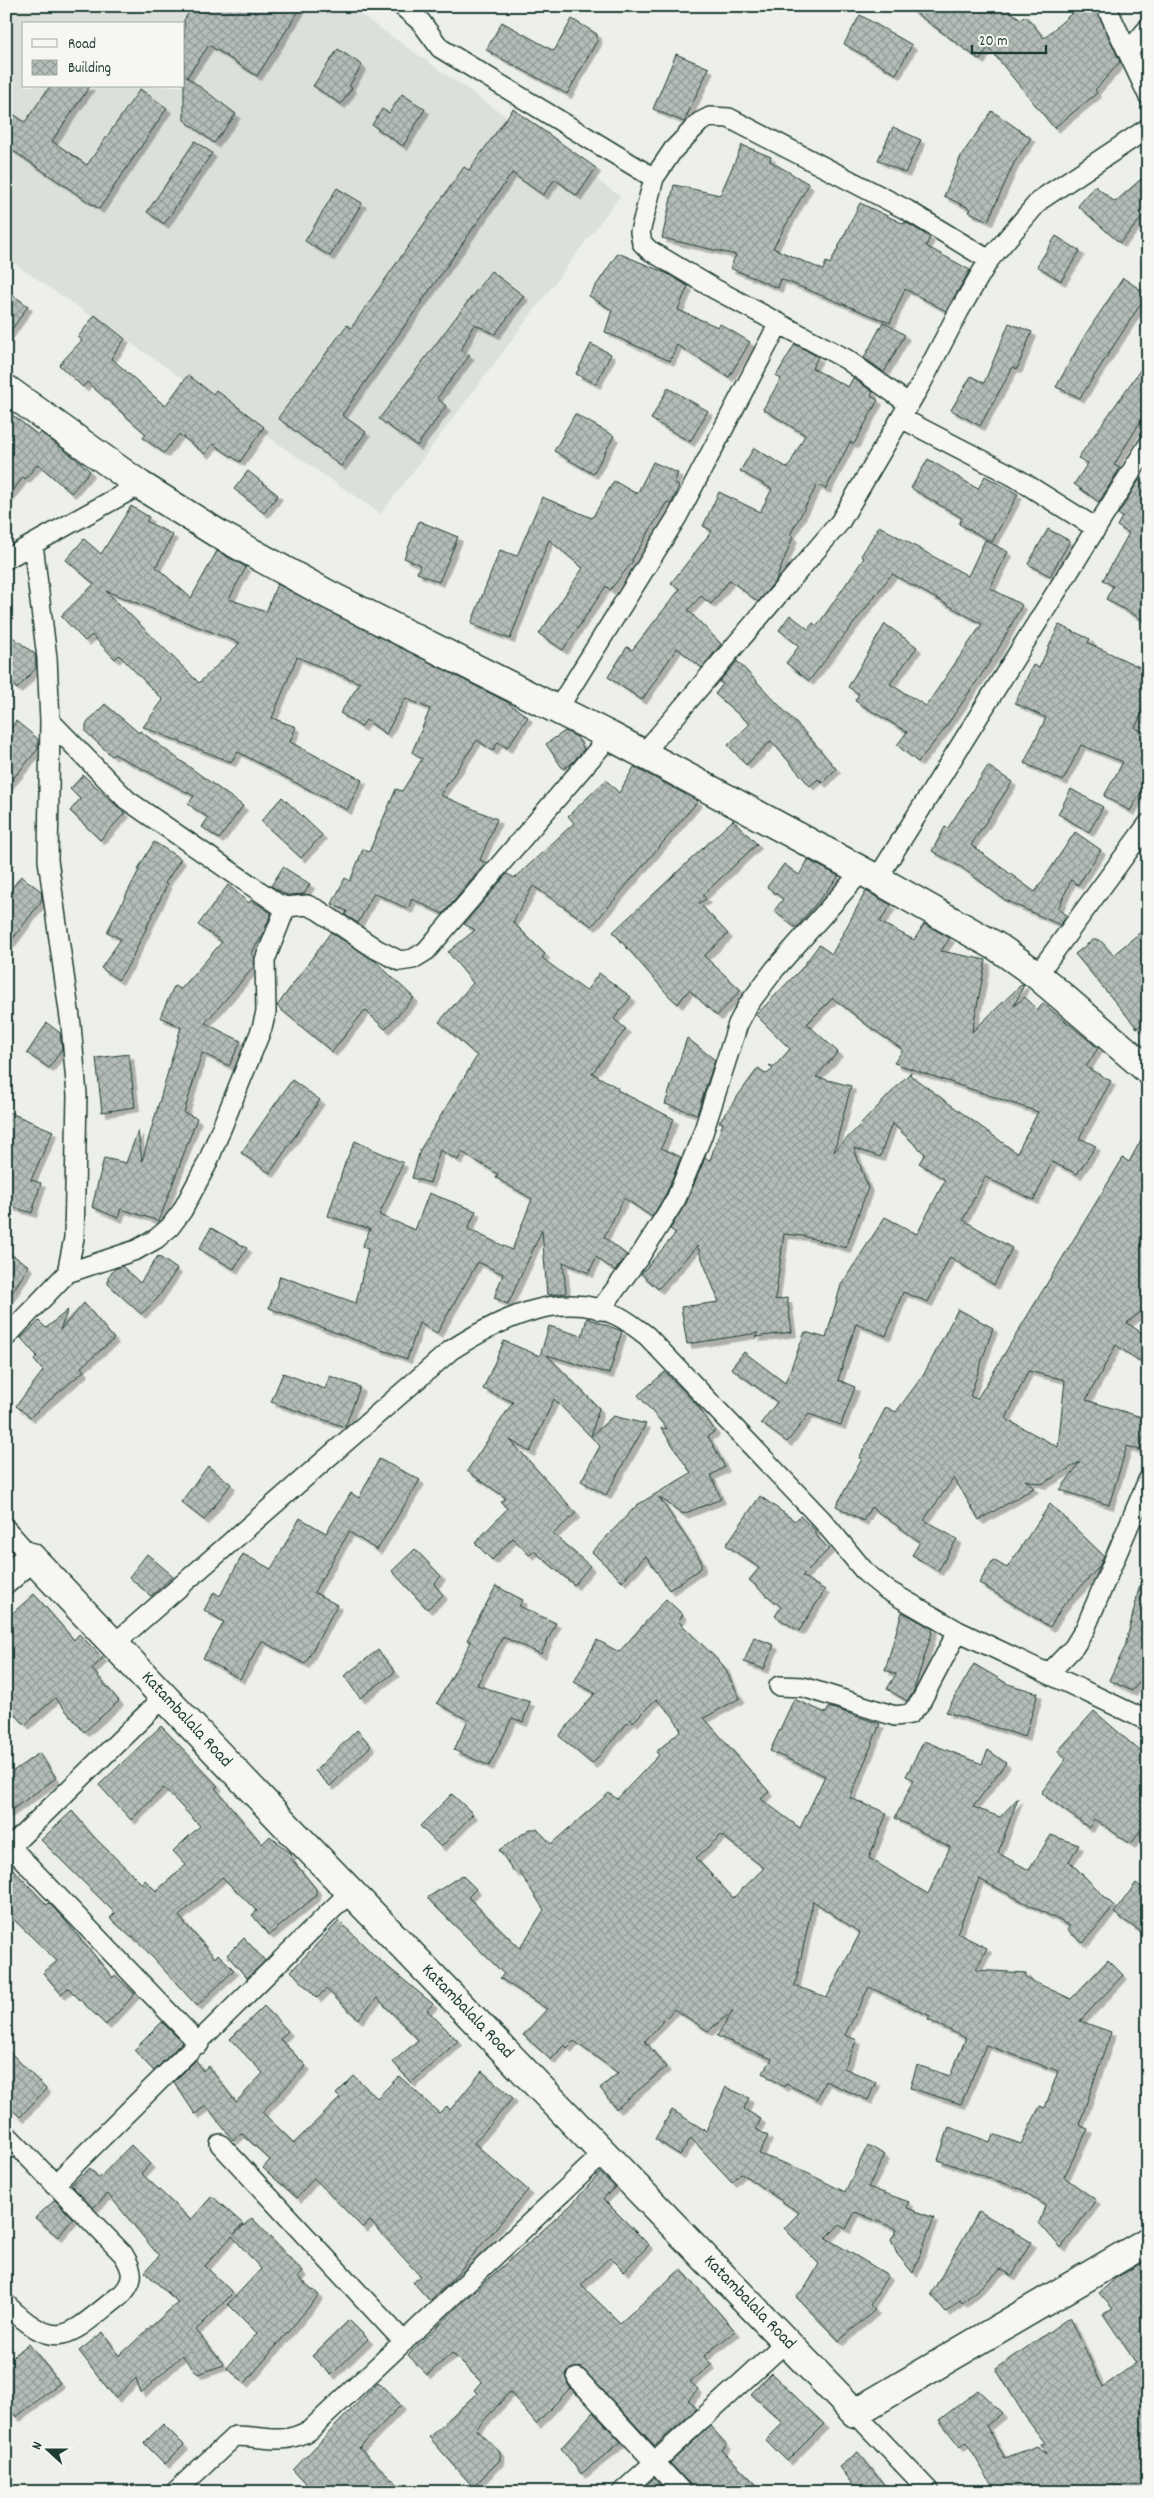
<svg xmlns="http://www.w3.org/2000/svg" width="1154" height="2498" font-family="Dekko,sans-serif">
<defs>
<pattern id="building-cross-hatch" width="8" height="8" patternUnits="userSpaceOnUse" patternTransform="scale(1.25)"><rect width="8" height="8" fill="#b4bdb8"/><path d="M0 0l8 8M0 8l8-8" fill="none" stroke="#929b96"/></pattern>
<filter id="shadow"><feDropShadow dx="4.5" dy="4.5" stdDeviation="0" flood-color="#0004"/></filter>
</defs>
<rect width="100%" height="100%" fill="#edefea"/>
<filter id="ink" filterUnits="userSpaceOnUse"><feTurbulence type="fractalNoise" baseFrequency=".02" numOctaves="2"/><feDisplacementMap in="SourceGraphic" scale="10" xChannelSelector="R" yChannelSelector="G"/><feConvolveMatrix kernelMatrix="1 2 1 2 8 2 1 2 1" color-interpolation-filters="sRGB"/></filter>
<g filter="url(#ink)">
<!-- built -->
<path fill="#dce0db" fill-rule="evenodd" d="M6 6H348L620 196 381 514 6 258ZM24 24H184V86H24Z"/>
<!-- building -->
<path fill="url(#building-cross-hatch)" stroke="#1f3d34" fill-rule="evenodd" filter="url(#shadow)" d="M193 6H302L257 76 209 45 187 77 236 114 214 143 184 120V20Z
M906 6H1002L1021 19 1026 16 1044 38 1080 6H1095L1120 62 1095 90 1097 93 1054 128 988 47 980 60Z
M860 15 912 45 896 74 844 44Z
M572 19 597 34V41L567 94 486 50 502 22 554 51Z
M338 49 362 65 349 86 352 88 341 104 313 86Z
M676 54 709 68 684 122 653 109Z
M50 86H90L52 141 87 165 140 89 167 108 99 209 6 146V109L25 122Z
M402 94 425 109 403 146 372 125 382 109 389 113Z
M513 109 596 168 577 196 555 179 543 195 512 173 342 415 366 432 341 466 278 418 347 325 351 328 464 167 469 170Z
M992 111 1031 138 1014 163 988 221 969 212 971 209 944 196 961 156Z
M893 127 921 140 905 173 878 160Z
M195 141 212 153 164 224 147 212Z
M742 145 771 157 770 161 809 184 773 248 823 270 826 262 830 264 860 203 904 224 905 222 930 237 926 246 970 270 946 311 905 289 890 323 781 279 778 288 730 268 736 255 662 238 674 185 720 195Z
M1148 173V211L1120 243 1078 206 1095 186 1115 202Z
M337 188 362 203 330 256 305 241Z
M1056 236 1080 251 1061 281 1037 266Z
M618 253 666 273 688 286 678 310 718 327 720 324 750 342 729 377 677 345 670 361 605 332 612 310 589 296Z
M491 271 524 296 495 334 474 324 461 350 470 355 437 398 446 406 417 446 379 419Z
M1123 278 1147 294 1080 398 1056 387 1085 335Z
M6 290 28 306 6 338Z
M95 315 125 339 111 358 165 406 188 375 213 394 216 390 264 427 240 462 213 444 205 454 179 434 164 453 143 438 146 434 87 382 83 387 59 365 82 340 78 337Z
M883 322 905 335 884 372 864 358Z
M1009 323 1032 332 1017 369 1013 367 980 426 951 410 971 376 984 383Z
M591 344 611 354 596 384 576 374Z
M795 344 818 357 812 368 848 387 853 378 873 392 871 396 878 400 854 444 850 442 826 489 817 485 790 535 793 537 776 580 758 602 730 580 711 604 701 596 688 610 721 644 702 668 677 648 642 700 608 677 627 647 632 650 680 589 671 583 712 531 703 526 719 492 760 512 772 489 740 471 754 448 788 468 805 435 763 409 781 379 776 376Z
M1148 359V409L1114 465 1120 468 1099 502 1074 484 1088 463 1078 458Z
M668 388 708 411 690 442 651 419Z
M6 410 38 435 40 432 75 458 90 471 71 493 38 464 25 479 23 477 6 501Z
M575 414 614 436 593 474 554 451Z
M928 459 978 489 985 476 1018 494 992 542 959 524 962 518 911 488Z
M653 462 678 473 674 483 679 486 672 502 671 504 667 502 632 560 633 561 610 590 606 586 563 650 539 634 583 568 549 540 510 639 471 624 500 550 517 556 542 497 592 518 614 481 637 494Z
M248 471 278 495 264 513 234 489Z
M1139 480 1148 486V623L1106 599 1113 586 1103 580 1129 533 1117 526 1122 517 1118 514Z
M131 506 149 517 146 521 173 535 156 567 191 598 217 551 246 567 229 599 266 612 277 584 507 702 528 717 507 748 498 742 493 751 477 740 440 795 497 819 480 860 486 863 443 914 412 899 408 909 374 893 358 923 345 915 347 911 332 904 345 878 350 881 363 849 369 852 396 789 402 791 422 759 412 752 430 709 405 698 386 734 366 720 361 727 340 713 360 683 297 657 272 718 296 727 290 742 362 780 347 810 238 752 231 762 143 727 163 700 119 655 115 659 92 635 85 641 61 616 94 584 66 560 84 539 101 554ZM106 591 240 643 199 683Z
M419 521 458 537 439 582 417 573 420 565 404 558Z
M879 526 968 576 985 540 1008 552 990 588 1022 605 996 653 943 731 918 762 897 745 907 732 855 701 859 694 848 687 885 624 917 647 890 684 926 706 982 624 892 574 809 681 786 663 799 646 779 630 790 615 808 629 813 623 817 626 864 558 861 556Z
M1048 529 1070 541 1050 576 1028 564Z
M1059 625 1090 639 1088 643 1148 671V700L1135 728 1148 734V780L1130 811 1104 796 1123 762 1081 745 1063 781 1024 763 1046 718 1015 703 1033 665 1039 668Z
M6 632 35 654 36 668 17 689 6 679Z
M737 661 810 738 836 769 822 783 818 779 810 786 771 741 746 765 728 745 750 724 715 694 723 684 719 682Z
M105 704 139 733 140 731 243 806 219 839 202 827 208 818 188 804 194 796 114 754 112 756 86 732V724Z
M16 721 38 739V749L6 787V733Z
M565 731 577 737 584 749 572 763 563 769 546 744Z
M988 766 1012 782 971 845 1035 892 1075 832 1101 850 1078 885 1071 880 1058 909 1067 916 1060 925 1005 900 961 867 932 851 945 827 948 828Z
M634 767 698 801 592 926 533 886 513 922 545 954 542 958 586 991 599 973 631 997 614 1019 626 1029 592 1073 618 1088 617 1090 674 1119 661 1148 681 1157 666 1194 652 1217 624 1198 604 1237 627 1255 615 1271 596 1257 589 1273 563 1262 566 1293 547 1295 542 1230 508 1304 494 1298 503 1274 478 1262 437 1333 419 1323 407 1359 269 1308 280 1276 356 1303 368 1249 362 1247 370 1229 328 1216 345 1163 355 1141 403 1163 379 1215 415 1230 429 1193 476 1211 468 1229 512 1250 532 1199 496 1178 498 1174 462 1152 458 1160 440 1150 430 1183 412 1178 420 1150 477 1056 439 1022 473 983 448 952 475 930 464 924 507 874 515 878 574 823 568 816 606 780 619 793Z
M83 775 125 813 100 840 70 811 80 799 70 789Z
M1071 789 1103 807 1089 832 1058 814Z
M282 797 322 835 301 858 261 821Z
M733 820 757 844 703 895 706 899 699 903 728 934 704 956 741 990 717 1016 689 990 678 1004 669 996 613 932Z
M154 842 181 859 165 883 167 885 129 964 118 980 101 968 121 939 107 932 139 870 138 869Z
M808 860 839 876 796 928 774 911 783 899 767 887 784 864 799 875Z
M283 867 310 884 304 894 287 895 271 886Z
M21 876 41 891 42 900 6 948V896Z
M228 885 249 903 251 900 271 913 263 935 251 954 254 957V967L205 1023 241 1041 229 1066 202 1053 184 1113 197 1118 159 1221 121 1209 118 1218 92 1207 104 1158 126 1163 138 1131 142 1161 181 1027 160 1017 174 986 181 989 222 942 198 925Z
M866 891 891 905 880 922 914 940 924 924 950 938 941 951 986 960 972 1032 1022 984 1024 985 1014 1006 1025 997 1038 1010 1043 1003 1098 1048 1086 1067 1111 1081 1079 1138 1096 1146 1077 1174 1052 1162 1034 1200 985 1177 963 1220 1012 1248 994 1285 950 1257 928 1302 903 1292 886 1336 856 1324 838 1380 855 1387 841 1425 809 1414 787 1442 761 1423 777 1402 731 1368 744 1352 785 1383 805 1332 826 1338 841 1285 885 1217 917 1234 945 1180 919 1163 925 1154 892 1123 880 1157 854 1148 868 1188 846 1248 803 1236 784 1234 775 1300 787 1298 792 1332 755 1337 758 1333 687 1344 681 1307 719 1302 697 1246 658 1289 641 1274 676 1233 670 1229 686 1203 705 1158 710 1160 723 1123 719 1122 758 1068 767 1074 773 1069 769 1065 774 1067 790 1049 756 1015 801 969 819 945 832 954ZM833 998 867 1025 903 1050 894 1063 1038 1112 1017 1153 910 1075 911 1072 834 1152 851 1086 816 1077 838 1052 807 1024Z
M1148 926V1019L1137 1028 1075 954 1093 940H1100L1113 955Z
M331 932 375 961 414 998 385 1029 365 1010 332 1052 277 1006Z
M47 1023 60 1033 62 1049 49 1068 27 1053Z
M687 1038 715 1060 697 1114 665 1104Z
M129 1054 135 1107 102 1112 96 1058Z
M292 1080 320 1100 270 1173 241 1153Z
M6 1111 53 1131 31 1180 41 1183 32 1213 6 1205Z
M1148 1127V1306L1127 1323 1148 1337V1348L1139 1361 1116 1345 1086 1400 1148 1419 1140 1450 1127 1446 1109 1505 1060 1490 1080 1462 1042 1484 1025 1480 1034 1488 979 1520 954 1478 924 1520 957 1539 938 1571 912 1555 920 1542 871 1507 863 1521 836 1506 862 1459 859 1458 886 1407 896 1412 924 1374 958 1309 993 1328 970 1396 977 1399 1123 1158 1129 1162ZM1028 1371 1065 1380 1058 1447 1006 1419Z
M211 1228 247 1248 234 1269 199 1249Z
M6 1251 29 1266 6 1302Z
M158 1256 177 1269 157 1299 141 1314 108 1284V1277L115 1269 122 1266 140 1283Z
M84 1303 114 1339 81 1367 84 1371 30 1417 16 1406 43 1371 34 1360 37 1356 21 1338 39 1321 46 1328 68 1310 60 1330Z
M587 1318 622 1331 609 1374 547 1355 599 1408 591 1436 613 1416 646 1424 606 1495 581 1481 600 1446 554 1399 530 1452 510 1440 576 1513 553 1534 590 1566 574 1585 534 1551 529 1555 513 1538 492 1560 475 1543 507 1509 501 1502 506 1498 467 1471 513 1402 483 1389 504 1341 540 1356 549 1326 582 1336Z
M665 1372 697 1405 715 1431 708 1436 725 1467 711 1475 721 1499 683 1514 659 1497 701 1560V1568L669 1590 646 1556 622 1581 592 1552 637 1505 691 1473 661 1428 667 1429 638 1395Z
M283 1373 325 1389 330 1376 360 1387 345 1427 271 1402Z
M379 1459 420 1480 377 1550 349 1532 314 1592 337 1605 305 1664 262 1641 240 1679 203 1658 224 1622 204 1610 214 1592 220 1596 243 1554 271 1569 300 1518 326 1533 351 1493 359 1498Z
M208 1466 231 1484 204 1520 181 1502Z
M760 1496 795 1521 800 1516 815 1530V1534L829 1549 802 1576 825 1590 799 1631 775 1616 781 1607 749 1580 759 1568 726 1545Z
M1050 1504 1104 1556 1098 1568 1062 1607 1050 1627 979 1583 993 1560 1007 1568Z
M415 1549 441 1576 434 1584 443 1595 427 1609 392 1571Z
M147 1554 173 1576 151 1596 129 1577Z
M1140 1584 1148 1585V1673L1132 1691 1109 1680 1125 1647Z
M496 1586 523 1600 519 1606 556 1623 541 1654 503 1637 477 1685 530 1702 523 1722 512 1718 489 1766 454 1750 468 1720 437 1703 471 1642 467 1640Z
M34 1594 74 1640 79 1634 103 1658 92 1669 119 1701 84 1732 55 1698 25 1725 6 1704V1619Z
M666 1599 683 1615 678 1621 723 1665 740 1698 704 1718 769 1792 761 1799 800 1828 825 1776 770 1751 794 1699 826 1713 829 1707 880 1724 850 1798 887 1813 869 1858 928 1894 950 1847 895 1818 914 1780 906 1776 924 1741 982 1764 988 1750 1006 1763 973 1807 1000 1817 1018 1798 998 1853 1029 1870 1051 1835 1079 1845 1069 1861 1114 1906 1083 1943 1067 1930 1070 1926 979 1879 957 1933 987 1948 976 1970 1026 1973V1978L1071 1999 1108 1960 1123 1975 1080 2021 1111 2032 1079 2125 1088 2129 1064 2177 1096 2200 1061 2248 1039 2223 1045 2206 1023 2190 938 2160 949 2127 990 2142 993 2134 1021 2144 1040 2106 1045 2108 1058 2071 986 2045 961 2104 910 2088 917 2065 950 2076 966 2038 928 2020 930 2016 869 1987 845 2035 857 2040 844 2068 876 2082 868 2100 825 2081 817 2099 786 2084 784 2087 763 2073 772 2059 717 2036 733 2011 708 2031 674 2009 645 2041 666 2067 616 2109 600 2088 618 2073 574 2041 567 2048 564 2045 551 2060 523 2035 547 2009 500 1978 504 1974 427 1898 462 1875 476 1889 468 1897 520 1948 544 1910 519 1871 515 1873 499 1850 530 1829H537L551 1844 609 1793 617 1799 659 1755 656 1752 681 1730 672 1715 656 1699 633 1722 631 1719 592 1764 559 1736 595 1693 574 1682 597 1640 619 1652ZM721 1835 764 1868 733 1898 696 1858ZM813 1901 860 1933 827 1997 795 1986Z
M902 1612 933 1629 913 1693 907 1701 887 1689 896 1674 885 1670Z
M754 1637 774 1645 764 1669 744 1662Z
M378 1650 395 1672 360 1698 344 1676Z
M974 1664 1008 1684 1038 1693 1025 1737 946 1712Z
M1094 1711 1148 1758V1820L1131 1844 1094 1819 1089 1828 1041 1793 1066 1759 1058 1751Z
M161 1726 218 1786 215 1788 262 1844 270 1836 292 1855 290 1857 316 1889V1896L269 1935 252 1915 257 1911 222 1877 179 1916 215 1958 218 1954 234 1970 197 2006 133 1936 132 1938 110 1918 115 1913 41 1840 72 1811 92 1835 142 1884 145 1880 156 1891 186 1865 173 1851 200 1826 164 1788 131 1820 99 1785Z
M357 1730 371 1746 330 1786 315 1771Z
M39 1753 56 1778 6 1814V1776Z
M452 1794 473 1814 441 1847 420 1826Z
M6 1862 47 1905 49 1903 63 1918 113 1978 115 1975 135 1994 106 2025 68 1988 61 1994 43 1973 57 1961 6 1912Z
M1136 1883 1148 1892V1937L1114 1913Z
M339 1921 377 1958 433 2004 427 2010 458 2041 411 2083 393 2062 418 2040 377 1998 358 2019 326 1989 317 1998 291 1971Z
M244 1938 265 1961 247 1978 227 1955Z
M264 2006 288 2031 280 2039 306 2066 262 2112 294 2143 340 2098 336 2094 354 2076 377 2098 399 2076 439 2113 447 2106 450 2110 482 2071 513 2098 474 2143 528 2190 451 2281 430 2301 413 2282 420 2276 370 2221 363 2228 314 2178 297 2198 263 2168 270 2160 241 2133 233 2140 206 2106 195 2114 174 2082 196 2060 203 2071 208 2066 236 2102 263 2073 230 2039Z
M162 2022 182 2042 154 2071 134 2050Z
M6 2048 46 2089 20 2117 6 2104Z
M726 2087 749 2098 744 2109 761 2119 756 2129 768 2136 759 2154 797 2168 845 2192 868 2145 885 2155 868 2187 909 2202 907 2208 934 2218 913 2273 897 2254 891 2240 897 2229 855 2212 846 2229 839 2225 826 2238 888 2275 870 2305 875 2310 839 2341 796 2297 807 2285 819 2264 784 2228 799 2213 741 2173 732 2182 691 2138 680 2155 655 2139 672 2110 706 2131Z
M131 2145 150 2164 141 2173 191 2220 212 2196 243 2224 234 2234 252 2218 303 2272 298 2277 319 2295 245 2383 227 2368 257 2333 228 2304 261 2269 232 2236 205 2266 233 2293 196 2330 224 2365 198 2374 182 2355 141 2393 136 2378 115 2398 79 2351 103 2332 119 2356 178 2302 145 2272 159 2256 108 2194 93 2208 71 2185 90 2168 99 2178Z
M600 2173 615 2187 603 2199 649 2245 624 2271 610 2257 581 2285 620 2323 681 2269 735 2331 704 2356 711 2365 690 2382 698 2389 688 2400 696 2409 655 2446 581 2367 570 2369 566 2375 568 2385 577 2395 570 2388 536 2424 510 2392 476 2429 500 2452V2460L473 2487 429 2437 477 2393 474 2390 481 2382 452 2353 427 2375 408 2355 468 2297 571 2205Z
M55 2200 73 2219 58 2237 35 2218Z
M979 2211 1031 2242 1012 2276 1001 2269 962 2303 960 2300 946 2312 931 2294Z
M1148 2259V2492H996L966 2442 960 2447 939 2420 978 2390 1002 2413 986 2426 1005 2458 1037 2446 1046 2454 1041 2444 1045 2443 1026 2418 996 2369 1070 2317 1103 2387 1136 2363 1103 2314 1113 2309 1099 2293 1116 2278Z
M349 2320 368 2339 331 2375 312 2356Z
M29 2344 60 2383 16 2417 6 2405V2361Z
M771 2373 824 2424 787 2461 766 2440 783 2423 751 2394Z
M378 2382 401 2405 359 2448 406 2492H313L293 2470Z
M593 2412 621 2442 581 2474 561 2448Z
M163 2424 184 2445 165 2464 144 2443Z
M710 2426 727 2445 722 2450 764 2492H693L690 2484 670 2463Z
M858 2452 890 2492H858L839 2467Z
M654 2478 666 2492H639Z"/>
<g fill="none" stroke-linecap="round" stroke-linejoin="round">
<!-- street casing -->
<g stroke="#1f3d34" stroke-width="22">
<path id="street" d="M402 6 421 22 440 48 654 178
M1106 6 1148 95
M1128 52 1148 28
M909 404 846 359 713 288 649 250 642 243 640 232 654 178 673 150 700 122 710 117 729 118 907 210 989 260
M901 418 1013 476 1096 528
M33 544 47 658 50 721 48 860 71 1025 77 1095 74 1238 67 1273
M6 559 140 485
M557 710 677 517 779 323
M50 721 127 800 278 904 286 907 307 905 318 910 376 949 400 961 413 959 426 951 610 736
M643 754 840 522 922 382 959 311 989 260 1040 200 1148 128
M877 879 1148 445
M1037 975 1148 824
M600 1310 640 1256 676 1199 702 1136 738 1024 748 1005 775 969 862 871
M6 1337 67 1273 136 1250 156 1239 170 1227 182 1211 207 1164 262 1028 266 1012 265 960 286 907
M6 1529 31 1557
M114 1644 451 1350C499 1319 562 1288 618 1316 628 1321 638 1329 647 1336L822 1520 866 1573 887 1590 958 1631 1148 1721
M1049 1673 1074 1647 1085 1629 1148 1480
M779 1686 803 1687 895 1716 910 1714 920 1703 958 1631
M6 1842 199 2044
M6 1851 164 1697
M6 2134 123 2254C133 2270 135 2279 123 2293 71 2332 61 2358 6 2304
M220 2144 404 2342
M54 2185 350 1892
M577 2378 682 2492
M855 2413 930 2492
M175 2492 235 2436C265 2436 282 2446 310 2430L603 2154
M622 2492 786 2342"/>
</g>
<!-- secondary casing -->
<g stroke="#1f3d34" stroke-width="31">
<path id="secondary" d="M6 389 140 485 220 535 329 595 610 736 877 879 999 948 1037 975 1148 1070
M6 1579 31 1557 284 1823 855 2413 1148 2241"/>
</g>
<!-- street -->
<use href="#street" stroke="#f6f6f2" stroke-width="19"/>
<!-- secondary -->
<use href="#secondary" stroke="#f6f6f2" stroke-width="28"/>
</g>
</g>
<g text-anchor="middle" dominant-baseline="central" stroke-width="4" stroke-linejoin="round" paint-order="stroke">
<!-- street labels -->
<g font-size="18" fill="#1f3d34" stroke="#f6f6f2">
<text transform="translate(186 1720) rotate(47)">Katambalala Road</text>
<text transform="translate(467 2012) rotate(46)">Katambalala Road</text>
<text transform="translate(749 2303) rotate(46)">Katambalala Road</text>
</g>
</g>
<!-- margin -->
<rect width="1154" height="2498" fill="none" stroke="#f6f6f2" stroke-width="25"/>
<rect x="12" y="12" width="1129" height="2473" fill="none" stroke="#1f3d34" stroke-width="2" filter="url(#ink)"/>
<!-- legend -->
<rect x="22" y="22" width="162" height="65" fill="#f6f6f2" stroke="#a0aca6"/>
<rect x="32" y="39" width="25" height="8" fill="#f6f6f2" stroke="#a0aca6"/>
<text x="68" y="48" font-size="15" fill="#1f3d34">Road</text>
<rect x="32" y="60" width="25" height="15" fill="url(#building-cross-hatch)" stroke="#a0aca6"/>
<text x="68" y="72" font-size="15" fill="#1f3d34">Building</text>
<!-- north arrow -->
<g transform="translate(48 2450) rotate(291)" stroke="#f6f6f2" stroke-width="4" paint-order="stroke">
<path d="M0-4L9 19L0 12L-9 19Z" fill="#1f3d34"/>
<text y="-8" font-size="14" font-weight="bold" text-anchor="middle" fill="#1f3d34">N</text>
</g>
<!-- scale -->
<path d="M972 45v8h74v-8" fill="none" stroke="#1f3d34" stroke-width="2.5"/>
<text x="979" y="45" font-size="15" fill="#1f3d34" stroke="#f6f6f2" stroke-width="4" paint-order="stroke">20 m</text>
</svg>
